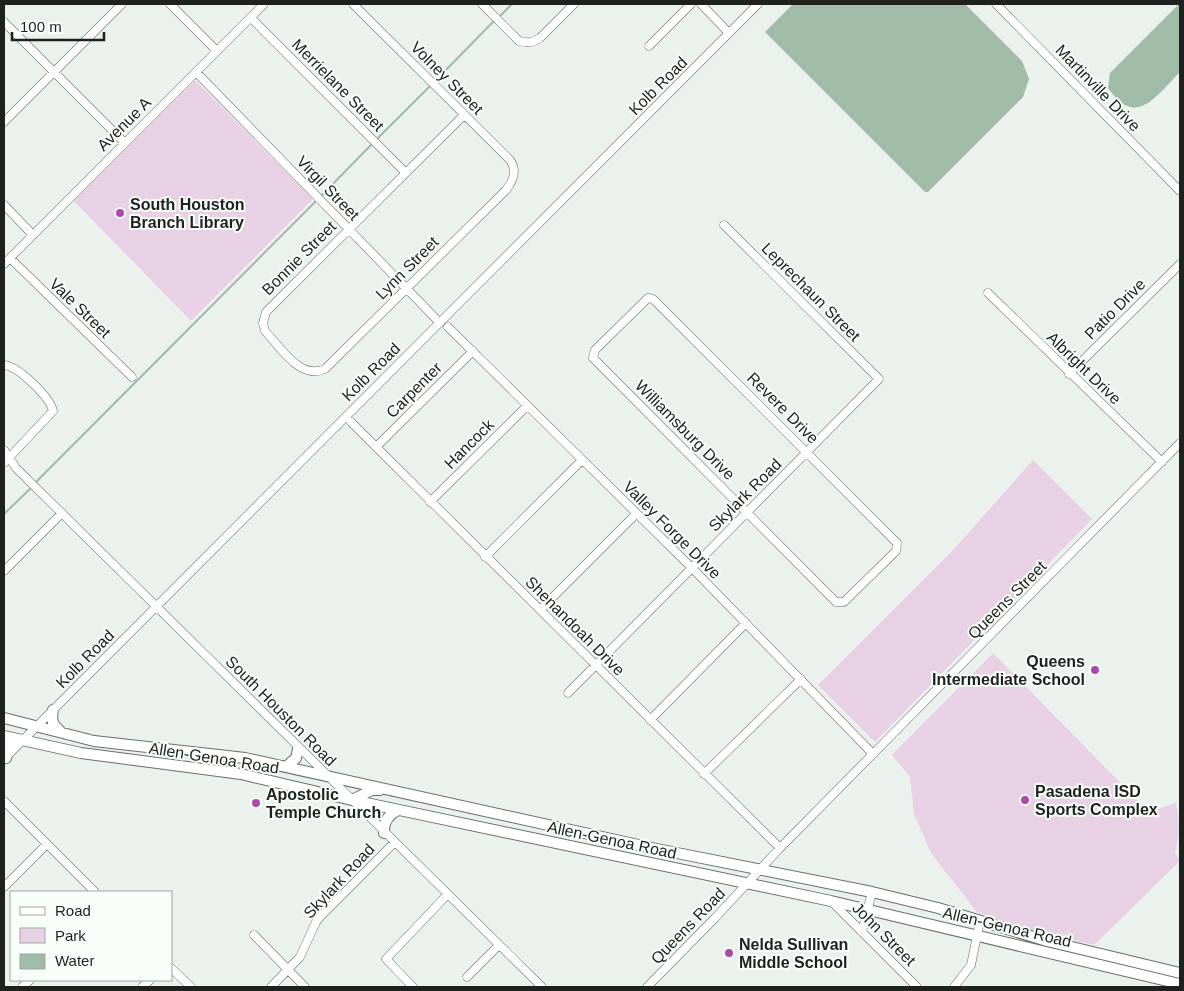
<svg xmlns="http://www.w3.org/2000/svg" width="1184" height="991" font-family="Helvetica,sans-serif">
<rect width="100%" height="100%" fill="#ebf1ed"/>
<!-- green -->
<path fill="#e9d1e5" d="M195 80 313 199 191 321 74 201Z
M1033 460 1092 519 875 742 818 685 955 548Z
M993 653 1149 812 1176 803C1180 820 1179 836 1175 852L1180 861 1094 945 1023 928 977 912 931 853 914 814 910 777 892 755Z"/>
<!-- water -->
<path fill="#a0bba8" d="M793 4H965L1022 61 1029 79 1023 97 928 192H925L765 32Z
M1179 4 1180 72C1156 96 1136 129 1108 88L1110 73Z"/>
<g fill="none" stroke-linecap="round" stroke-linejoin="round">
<!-- stream -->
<path stroke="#a0bba8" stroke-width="2" d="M501 15 512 4
M436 80 493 22
M378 138 429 87
M322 195 371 145
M37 481 315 202
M4 514 30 489"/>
<!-- minor casing -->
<g stroke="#6a6f6b" stroke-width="9">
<path id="minor" d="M170 4 217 51
M353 4 510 160C518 171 513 181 506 190L325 369C300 380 281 348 265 331L263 323 266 312 464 115
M482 4 519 41C527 43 532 43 540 38L574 4
M701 4 729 33
M996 4 1180 191
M251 18 405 172
M4 22 125 143
M649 46 691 4
M196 72 440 323
M4 122 122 4
M4 205 33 235
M10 258 132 377
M4 264 264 4
M988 293 1162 462
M648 298 653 299 897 543 896 551 844 602H836L593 358 595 350Z
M448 327 692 568 873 754
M4 365C18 366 50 397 53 411L4 463
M1069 374 1180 264
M351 422 780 848
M376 447 473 351
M4 450 16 468C192 640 366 815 542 987
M430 502 527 406
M485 557 582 460
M4 571 62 513
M540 610 636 514
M568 693 879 379 724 225
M650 720 746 623
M7 756 758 4
M704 774 801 679
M4 801 95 892
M4 887 47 844
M832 902 917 987
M862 932 872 892
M254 935 305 987
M171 968 191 987
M467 977 499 945
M22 987 30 980
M142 987 150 980
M271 987 300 957 316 922 321 916 394 843
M413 987 386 959 447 895
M647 987 715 918 780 848 1180 443
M954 987 971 965 980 921"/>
</g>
<!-- major casing -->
<g stroke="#6a6f6b" stroke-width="12">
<path id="major" d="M53 710C51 720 52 724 60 731
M4 718 94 741 245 758 652 848 872 892 938 908 1047 941 1180 973
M4 736 81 753 241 774 352 800 831 901 1180 984
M4 736C11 744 9 748 6 758
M286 767 296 758 298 749
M352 800 372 790H380
M384 833C383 822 388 815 398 810"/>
</g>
<!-- minor -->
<use href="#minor" stroke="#fff" stroke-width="8"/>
<!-- major -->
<use href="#major" stroke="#fff" stroke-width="10"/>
</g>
<!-- markers -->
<g fill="#b046a7" stroke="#f8fefa" stroke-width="2">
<circle cx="120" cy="213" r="5"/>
<circle cx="1095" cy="670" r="5"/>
<circle cx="1025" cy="800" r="5"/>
<circle cx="256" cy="803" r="5"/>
<circle cx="729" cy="953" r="5"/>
</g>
<g text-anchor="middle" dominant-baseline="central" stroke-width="4" stroke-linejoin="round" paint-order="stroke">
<!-- street labels -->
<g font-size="16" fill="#1f211f" stroke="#f8fefa">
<text transform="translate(447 78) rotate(45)">Volney Street</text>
<text transform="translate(338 85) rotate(45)">Merrielane Street</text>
<text transform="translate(658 86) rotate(-45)">Kolb Road</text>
<text transform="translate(1098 88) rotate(46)">Martinville Drive</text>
<text transform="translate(124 124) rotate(-45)">Avenue A</text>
<text transform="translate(328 188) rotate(46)">Virgil Street</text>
<text transform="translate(299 258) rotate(-45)">Bonnie Street</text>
<text transform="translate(407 268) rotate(-45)">Lynn Street</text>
<text transform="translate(811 292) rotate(45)">Leprechaun Street</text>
<text transform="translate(80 308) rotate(44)">Vale Street</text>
<text transform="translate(1115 309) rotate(-45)">Patio Drive</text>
<text transform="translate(1084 368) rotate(44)">Albright Drive</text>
<text transform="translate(371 372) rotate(-45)">Kolb Road</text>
<text transform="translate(414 390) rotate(-45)">Carpenter</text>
<text transform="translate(783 408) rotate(45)">Revere Drive</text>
<text transform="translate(685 430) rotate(45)">Williamsburg Drive</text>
<text transform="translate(469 444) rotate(-45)">Hancock</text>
<text transform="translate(745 495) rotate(-45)">Skylark Road</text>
<text transform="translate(672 530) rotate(45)">Valley Forge Drive</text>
<text transform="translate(1007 600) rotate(-45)">Queens Street</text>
<text transform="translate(575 626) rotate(45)">Shenandoah Drive</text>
<text transform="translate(85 659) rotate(-45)">Kolb Road</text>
<text transform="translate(281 711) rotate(45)">South Houston Road</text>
<text transform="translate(214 758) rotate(9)">Allen-Genoa Road</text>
<text transform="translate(612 840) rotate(12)">Allen-Genoa Road</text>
<text transform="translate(339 881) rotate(-47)">Skylark Road</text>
<text transform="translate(688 926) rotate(-46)">Queens Road</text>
<text transform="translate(1007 927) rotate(13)">Allen-Genoa Road</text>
<text transform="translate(884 934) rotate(45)">John Street</text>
</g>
<!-- poi labels -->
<g font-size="16" font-weight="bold" fill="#1f211f" stroke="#f8fefa" text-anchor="start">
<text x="130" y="204">South Houston<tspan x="130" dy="18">Branch Library</tspan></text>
<text x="1085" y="661" text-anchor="end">Queens<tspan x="1085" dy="18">Intermediate School</tspan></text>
<text x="1035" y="791">Pasadena ISD<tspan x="1035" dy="18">Sports Complex</tspan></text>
<text x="266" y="794">Apostolic<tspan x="266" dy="18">Temple Church</tspan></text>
<text x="739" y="944">Nelda Sullivan<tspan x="739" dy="18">Middle School</tspan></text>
</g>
</g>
<!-- border -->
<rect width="1184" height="991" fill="none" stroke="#1f211f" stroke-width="10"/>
<!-- legend -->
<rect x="10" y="891" width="162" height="90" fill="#f8fefa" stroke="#a1a6a2"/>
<rect x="20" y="907" width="25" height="8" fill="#ffffff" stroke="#a1a6a2"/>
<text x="55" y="916" font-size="15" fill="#1f211f">Road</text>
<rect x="20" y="928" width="25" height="15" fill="#e9d1e5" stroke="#a1a6a2"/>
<text x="55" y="941" font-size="15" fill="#1f211f">Park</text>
<rect x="20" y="954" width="25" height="15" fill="#a0bba8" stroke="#a1a6a2"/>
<text x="55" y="966" font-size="15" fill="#1f211f">Water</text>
<!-- scale -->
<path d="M12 32v8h92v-8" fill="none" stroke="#1f211f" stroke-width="2.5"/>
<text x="20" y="32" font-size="15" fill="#1f211f" stroke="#f8fefa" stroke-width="4" paint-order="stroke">100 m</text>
</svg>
